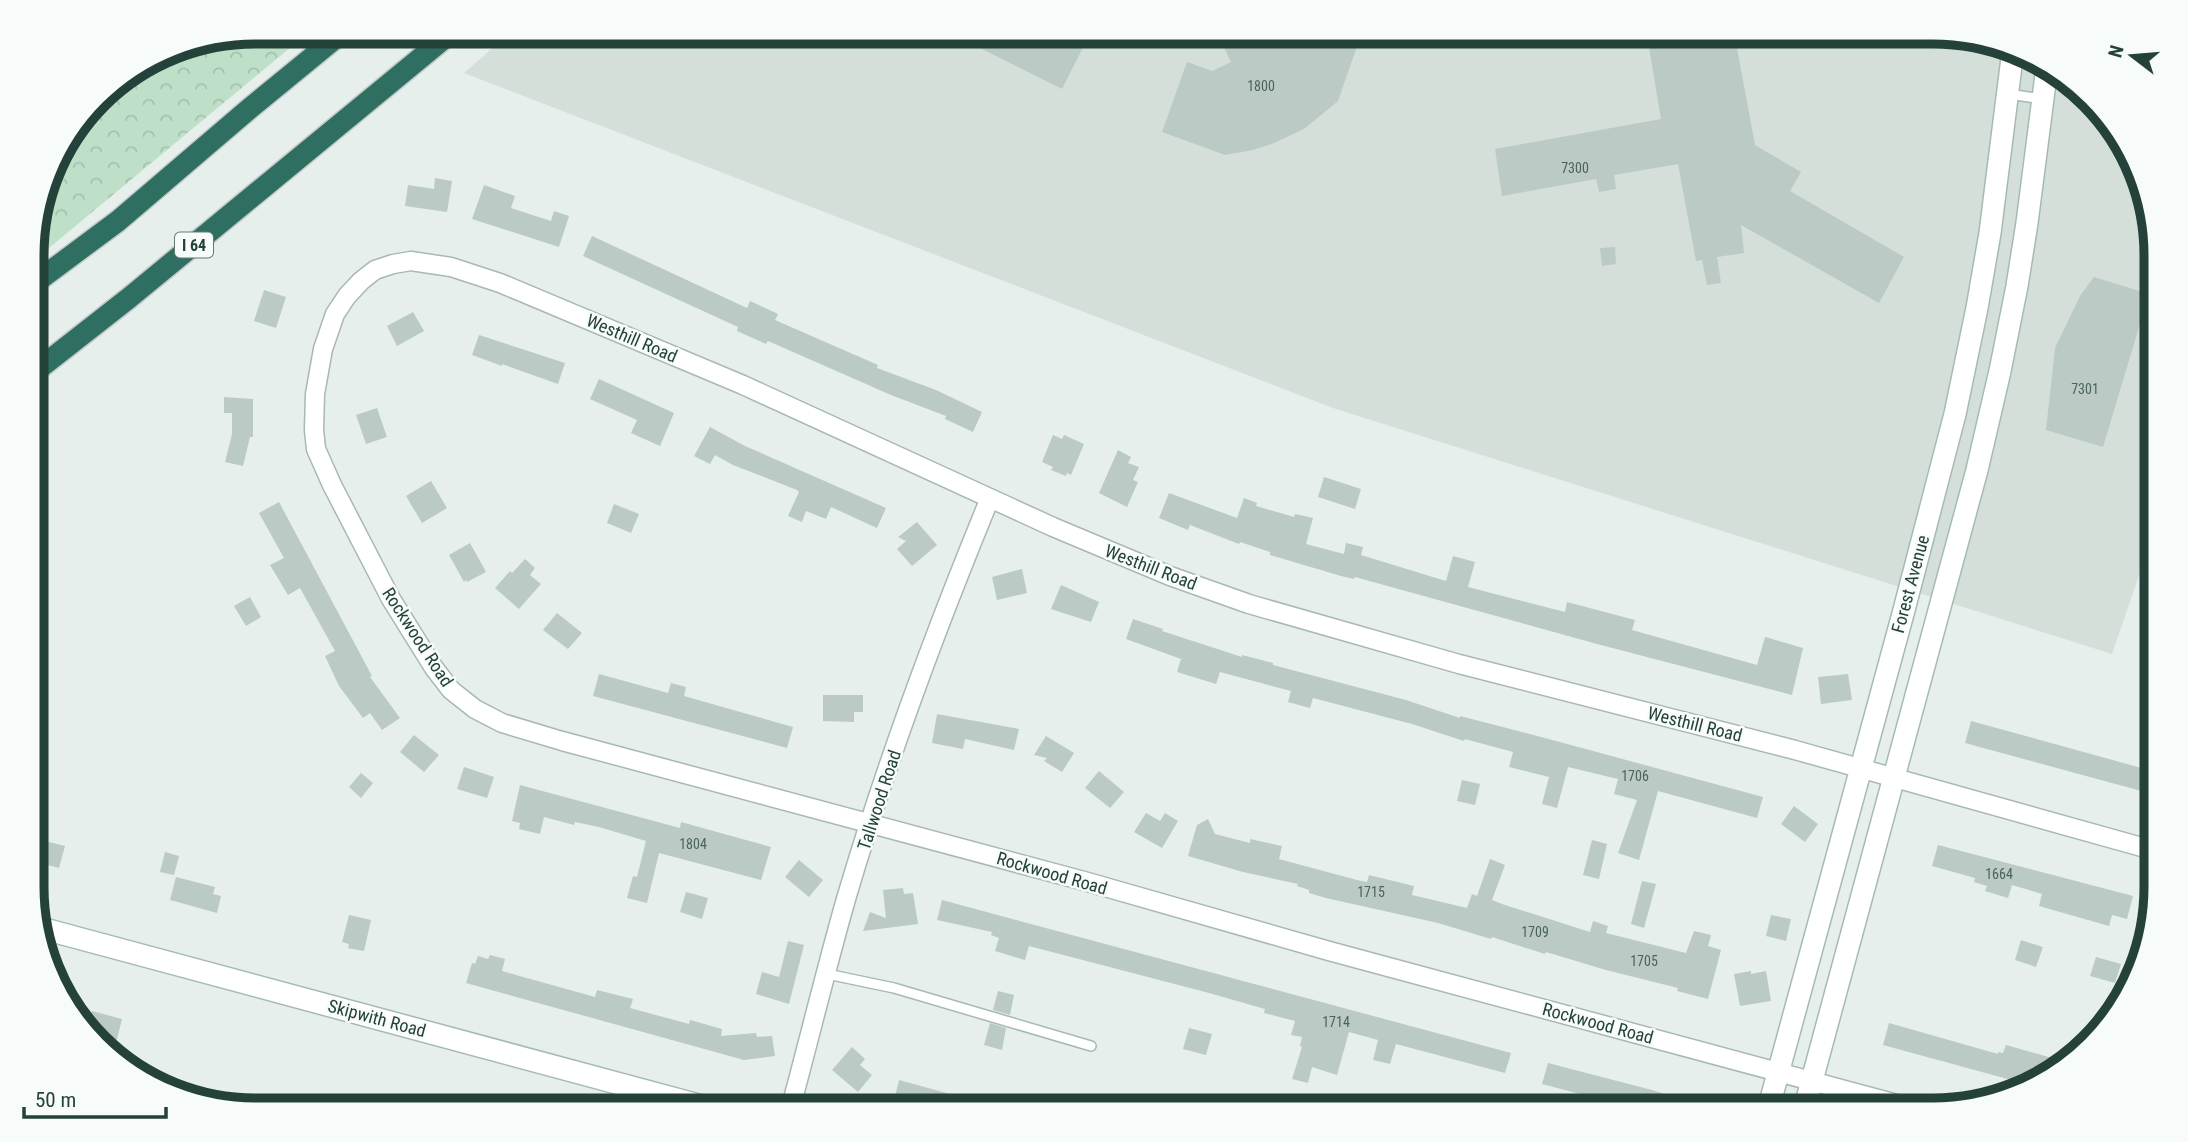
<svg xmlns="http://www.w3.org/2000/svg" width="2188" height="1142" font-family="'Roboto Condensed',sans-serif">
<defs>
<pattern id="forest-crowns" width="20" height="18" patternUnits="userSpaceOnUse" patternTransform="scale(1.75)"><rect width="20" height="18" fill="#bfe0c8"/><path d="M2 6a3 3 0 1 1 6 0M12 15a3 3 0 1 1 6 0" fill="none" stroke="#a4c1ad"/></pattern>
</defs>
<rect width="100%" height="100%" fill="#e6efeb"/>
<!-- built -->
<path fill="#d4dfda" d="M511 32H1933L2032 55 2119 130 2155 226V529L2112 654 1333 408 464 73Z"/>
<!-- forest -->
<path fill="url(#forest-crowns)" d="M255 32H309L32 262V240L55 156 107 87 170 48Z"/>
<!-- building -->
<path fill="#bbcac4" d="M970 32H1091L1062 89 982 49Z
M1237 32H1255L1262 46 1281 38 1284 32H1342L1360 38 1338 101 1304 129 1274 143 1253 150 1225 155 1162 132 1187 62 1212 71 1231 62 1222 43 1229 36Z
M1669 32H1734L1755 145 1801 172 1790 191 1904 257 1879 303 1741 225 1744 253 1717 257 1721 283 1707 285 1702 260 1696 261 1678 164 1614 175 1616 189 1599 192 1596 179 1502 196 1495 149 1661 119 1647 35Z
M435 178 452 181 447 212 405 206 408 185 434 189Z
M484 185 515 196 511 208 551 221 554 211 569 216 559 247 472 219Z
M592 236 747 308 750 301 778 314 775 320 878 365 877 368 936 390 982 412 973 432 945 419 946 416 891 395 768 341 766 344 737 331 738 327 583 256Z
M1615 247 1616 264 1602 266 1600 248Z
M2094 277 2149 294 2103 447 2046 430 2055 348 2080 296Z
M264 290 286 297 276 328 254 321Z
M413 312 424 331 397 346 387 326Z
M479 335 565 363 558 384 502 364V366L475 356 472 355Z
M599 379 674 413 660 446 631 433 637 420 590 399Z
M224 397 253 399V437H250L243 466 225 462 232 434V413H224Z
M377 408 387 437 366 444 356 415Z
M710 427 745 446 886 508 877 528 831 507 826 519 806 511 802 522 788 516 799 492 797 490 733 465 715 455 710 464 694 456Z
M1053 435 1062 439 1064 435 1084 444 1071 475 1067 473 1066 476 1051 470 1053 467 1042 462Z
M1118 450 1131 457 1128 463 1139 467 1133 480 1138 482 1127 507 1099 493Z
M1324 477 1361 489 1355 509 1318 497Z
M431 481 447 508 422 523 406 496Z
M1169 493 1237 518 1244 498 1257 503 1256 506 1294 517 1295 514 1313 518 1306 544 1344 554 1346 543 1363 547 1361 555 1446 581 1453 556 1475 562 1468 587 1565 612 1567 602 1635 620 1632 630 1757 665 1765 637 1803 648 1792 695 1597 644 1355 577 1354 579 1341 576 1270 555V552L1240 542 1239 544 1190 525 1188 530 1159 518Z
M279 502 372 676 370 677 400 718 382 730 370 713 363 718 339 686 325 656 335 651 300 588 288 595 270 565 284 558 259 513Z
M614 504 639 514 631 533 607 523Z
M917 522 937 545 912 566 897 549 906 541 898 537Z
M470 543 486 572 467 582 466 580 464 582 449 555Z
M525 559 535 568 530 575 541 584 519 609 495 588 510 571 512 573Z
M1022 569 1027 593 997 600 992 577Z
M1061 585 1099 602 1091 622 1051 609Z
M250 597 261 617 246 626 234 606Z
M557 613 582 633 568 649 543 630Z
M1133 619 1163 629 1162 631 1242 657V655L1273 663V665L1406 700 1460 718V716L1545 738 1763 797 1757 818 1658 791 1639 860 1618 853 1637 800 1614 794 1618 779 1568 767 1557 808 1542 804 1549 777 1509 767 1513 752 1465 739 1464 741 1412 724 1313 698 1310 708 1288 702 1291 691 1220 672 1216 684 1177 672 1181 659 1126 639Z
M599 674 668 693 671 683 686 687 684 696 793 727 787 748 593 696Z
M1848 674 1852 700 1821 704 1818 677Z
M823 695H863V712H854V722L823 721Z
M937 714 1019 729 1014 750 965 739 963 749 932 743Z
M1971 721 2156 772V795L1965 743Z
M414 735 439 755 424 772 400 752Z
M1046 736 1074 753 1062 772 1044 761 1047 758 1034 755Z
M464 767 494 777 487 798 457 789Z
M1099 771 1124 792 1110 808 1085 788Z
M361 773 373 783 361 798 349 787Z
M1462 780 1480 784 1475 805 1457 801Z
M520 785 680 828 681 822 771 847 761 880 659 853 647 903 627 898 633 876 637 877 646 841 599 827 575 822 574 825 544 817 540 834 519 829 520 823 512 821Z
M1794 806 1818 824 1805 842 1781 824Z
M1146 813 1160 821 1165 813 1178 821 1162 848 1134 832Z
M1208 819 1215 834 1250 843V839L1282 846 1279 859 1357 880 1367 882 1369 875 1414 886 1412 895 1467 908 1472 894 1477 896 1490 859 1505 865 1492 900 1502 904 1590 932 1593 921 1608 926 1606 933 1686 953 1694 931 1711 935 1708 946 1721 950 1708 999 1677 991 1678 988 1606 970 1546 952 1545 954 1492 937 1491 939 1438 923 1326 898 1309 893V890L1297 886 1298 884 1243 872 1188 856 1197 825Z
M33 838 65 846 59 868 33 861Z
M1592 840 1607 844 1599 879 1583 875Z
M1938 845 2133 896 2127 919 2112 915 2109 926 2039 906 2042 894 2012 885 2008 898 1985 891 1987 886 1974 882 1975 878 1932 866Z
M165 852 179 856 174 875 160 872Z
M799 860 823 880 809 897 785 877Z
M176 877 215 887 213 894 221 896 217 913 170 900Z
M1642 881 1656 884 1644 928 1631 924Z
M903 888 904 894 913 893 918 924 863 931 870 912 886 918 883 890Z
M686 892 708 898 702 919 680 912Z
M942 900 1511 1053 1505 1073 1396 1044 1390 1064 1373 1060 1378 1040 1349 1032 1337 1075 1312 1067 1308 1083 1292 1079 1302 1047 1300 1046 1302 1037 1291 1035 1295 1021 1264 1013 1265 1009 1209 993 1029 946 1025 960 995 951 999 938 991 935 992 932 937 920Z
M349 915 371 920 364 951 348 948 349 944 342 942Z
M1771 915 1791 919 1786 941 1766 936Z
M2021 940 2043 947 2036 967 2015 960Z
M788 941 804 945 789 1004 756 994 762 972 779 977Z
M490 955 505 959 502 971 595 997 597 990 633 999 630 1008 689 1024 690 1020 722 1029 721 1036 756 1033 757 1037 772 1036 775 1056 744 1060 466 983 472 963 475 964 478 956 488 959Z
M2096 957 2121 964 2115 983 2090 976Z
M1751 971V974L1766 971 1771 1001 1740 1006 1734 974Z
M998 991 1014 995 1010 1015 993 1010Z
M92 1011 122 1019 116 1043 99 1038 87 1027Z
M990 1023 1006 1028 1002 1050 984 1045Z
M1889 1023 1998 1054V1052L2003 1053 2006 1045 2066 1062 2057 1073 2026 1084 1883 1045Z
M1189 1028 1212 1034 1206 1055 1183 1049Z
M852 1047 865 1059 860 1065 872 1075 858 1092 832 1070Z
M1548 1063 1652 1090 1707 1107V1110H1641L1542 1084Z
M899 1080 994 1106V1110H929L894 1101Z"/>
<g fill="none" stroke-linecap="round" stroke-linejoin="round">
<!-- service casing -->
<g stroke="#a8b8b2" stroke-width="12">
<path id="service" d="M2008 94 2043 99
M827 974 894 988 1091 1046"/>
</g>
<!-- minor casing -->
<g stroke="#a8b8b2" stroke-width="21">
<path id="minor" d="M631 1110 638 1088
M790 1110C809 1040 826 969 846 899 886 763 936 629 990 498
M1919 1110 1329 951 1084 881 562 741 502 723 475 709 451 690 434 668 391 599 332 485 316 449 314 430 315 394 323 349 335 314 347 296 361 281 375 270 393 264 411 261 451 267 500 283 743 385 1053 527 1170 576 1249 604 1459 664 1795 750 2156 851"/>
</g>
<!-- secondary casing -->
<g stroke="#a4bbb3" stroke-width="24">
<path id="secondary" d="M37 927 717 1110
M1768 1110 1904 610 1955 414 1977 308 1990 233 2013 50
M1804 1110 1977 470 2000 371 2017 286 2027 223 2047 67"/>
</g>
<!-- motorway casing -->
<g stroke="#c2cac8" stroke-width="24">
<path id="motorway" d="M32 285 118 221 249 109 343 32
M32 374 129 298 452 32"/>
</g>
<!-- service -->
<use href="#service" stroke="#fff" stroke-width="9"/>
<!-- minor -->
<use href="#minor" stroke="#fff" stroke-width="18"/>
<!-- secondary -->
<use href="#secondary" stroke="#fff" stroke-width="21"/>
<!-- motorway -->
<use href="#motorway" stroke="#2f6f62" stroke-width="21"/>
</g>
<g text-anchor="middle" dominant-baseline="central" stroke-width="5" stroke-linejoin="round" paint-order="stroke">
<!-- number labels -->
<g font-size="14" fill="#4a645c">
<text x="1261" y="86">1800</text>
<text x="1575" y="168">7300</text>
<text x="2085" y="389">7301</text>
<text x="1635" y="776">1706</text>
<text x="693" y="844">1804</text>
<text x="1999" y="874">1664</text>
<text x="1371" y="892">1715</text>
<text x="1535" y="932">1709</text>
<text x="1644" y="961">1705</text>
<text x="1336" y="1022">1714</text>
</g>
<!-- shield labels -->
<rect fill="#f7fbf9" stroke="#637a73" stroke-width="2" x="175" y="232.5" width="38" height="25" rx="5"/>
<g font-size="16" font-weight="bold" fill="#24423a">
<text x="194" y="245">I 64</text>
</g>
<!-- street labels -->
<g font-size="18" fill="#24423a" stroke="#f7fbf9">
<text transform="translate(632 338) rotate(23)">Westhill Road</text>
<text transform="translate(1151 567) rotate(21)">Westhill Road</text>
<text transform="translate(1910 584) rotate(-75)">Forest Avenue</text>
<text transform="translate(418 637) rotate(57)">Rockwood Road</text>
<text transform="translate(1695 724) rotate(14)">Westhill Road</text>
<text transform="translate(879 800) rotate(-72)">Tallwood Road</text>
<text transform="translate(1052 873) rotate(16)">Rockwood Road</text>
<text transform="translate(377 1018) rotate(15)">Skipwith Road</text>
<text transform="translate(1598 1023) rotate(15)">Rockwood Road</text>
</g>
</g>
<!-- crop -->
<path d="M0 0H2188V1142H0ZM255 44H1933A211 211 0 0 1 2144 255V887A211 211 0 0 1 1933 1098H255A211 211 0 0 1 44 887V255A211 211 0 0 1 255 44Z" fill="#f7fbf9" fill-rule="evenodd"/>
<path fill="none" stroke="#24423a" stroke-width="9" d="M255 44H1933A211 211 0 0 1 2144 255V887A211 211 0 0 1 1933 1098H255A211 211 0 0 1 44 887V255A211 211 0 0 1 255 44Z"/>
<!-- north arrow -->
<g transform="translate(2132 56) rotate(286)" stroke="#f7fbf9" stroke-width="5" paint-order="stroke">
<path d="M0-5L12 26L0 18L-12 26Z" fill="#24423a"/>
<text y="-10" font-size="19" font-weight="bold" text-anchor="middle" fill="#24423a">N</text>
</g>
<!-- scale -->
<path d="M24 1107v10h142v-10" fill="none" stroke="#24423a" stroke-width="3.5"/>
<text x="35" y="1107" font-size="21" fill="#24423a" stroke="#f7fbf9" stroke-width="5" paint-order="stroke">50 m</text>
</svg>
